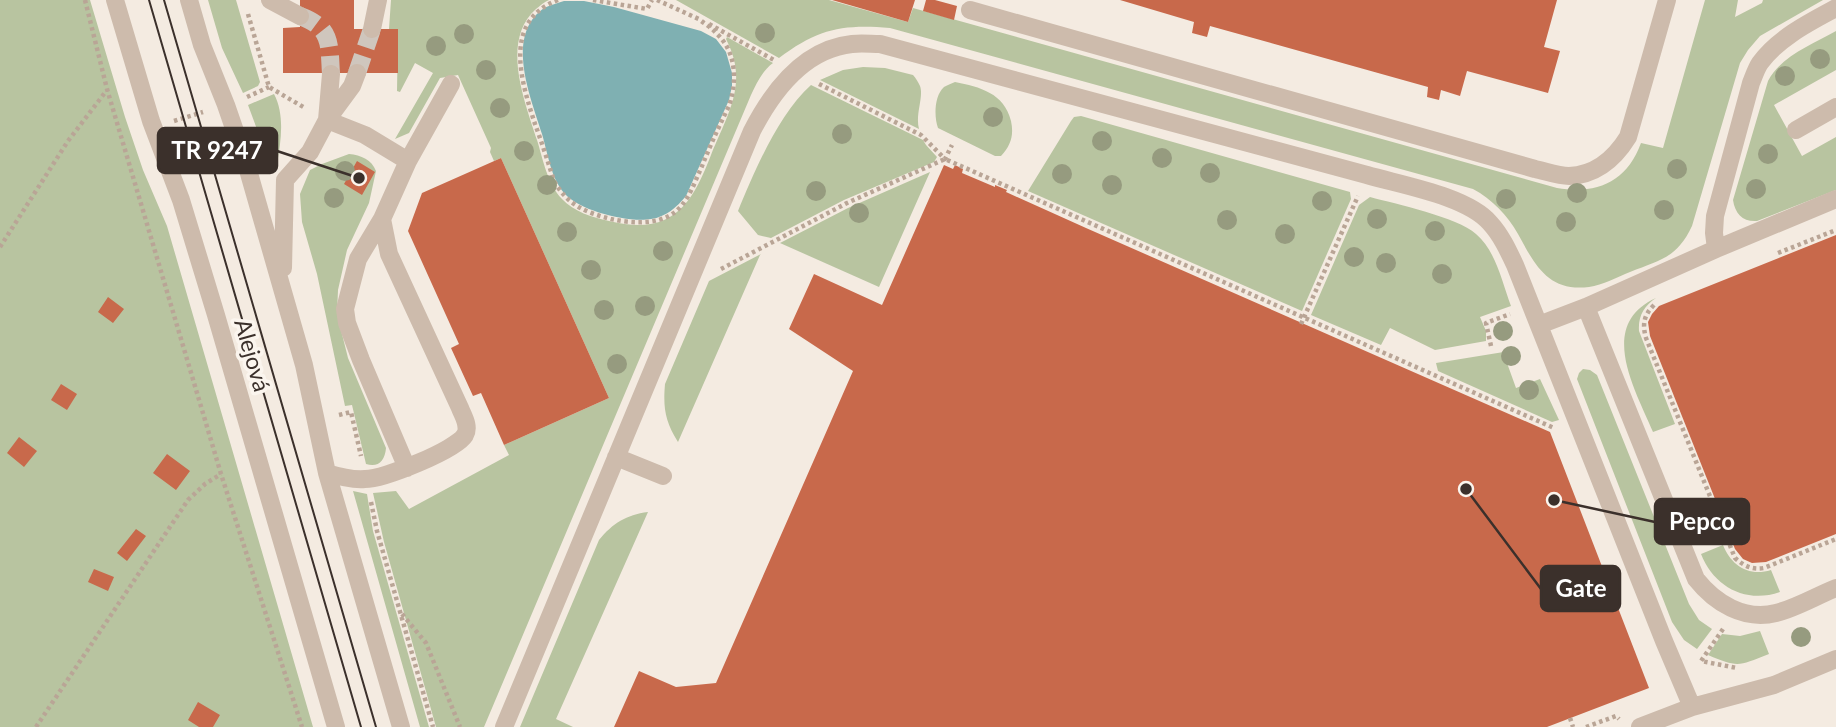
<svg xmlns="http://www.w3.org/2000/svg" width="1836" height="727" font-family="Lato,sans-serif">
<rect width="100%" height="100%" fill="#f4ebe1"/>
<!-- green -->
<path fill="#b8c4a0" d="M0 0H90L125 117 143 170 167 226 313 727H0Z
M208 0H236L260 82 258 86 243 93 222 48Z
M391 0H549C544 2 541 5 536 9 500 41 525 102 537 140 543 159 547 183 562 199 574 212 592 217 609 221 671 236 691 207 711 155 728 113 749 83 726 39L727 37 773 63C762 71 757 83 751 95L484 727H436L384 542 373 493 396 491 409 509 509 455 504 445 609 398 501 158 494 161 490 152 491 148 458 75 440 78 409 133 395 139 433 73 415 63 400 92 397 91 398 29H389Z
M676 0H829L908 22 913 8 1557 188C1596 195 1627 182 1641 143L1663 148 1705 0H1738L1735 17 1762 3 1763 0H1823L1760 36 1748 50 1740 63 1692 226C1677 258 1660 260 1630 272 1617 277 1603 285 1589 287 1548 292 1535 265 1518 234 1508 216 1492 199 1473 189L890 28C842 24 818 29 779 58Z
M1836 31V70L1774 105 1802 156 1836 137V190L1757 221C1743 222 1735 214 1733 200L1768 81C1782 55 1812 45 1836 31Z
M863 67 885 68 913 75C916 78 918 82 920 86 924 97 915 114 919 129L820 80 843 70Z
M955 82C980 87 1004 93 1011 121 1014 135 1011 145 1001 156H995L938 128C934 117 934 96 944 87 947 85 951 84 955 82Z
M811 85 923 140 926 145 937 157 934 162 844 200 771 238 758 235 738 211C755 170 778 115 811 85Z
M274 94C285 115 281 141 277 164L267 169 258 132 248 105Z
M1081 116 1350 192 1351 199 1302 311 1028 191 1071 121 1074 117Z
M349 154C361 155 372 160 376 171L369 203 347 250 338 290 337 314 348 358 386 448C385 461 378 468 366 464L352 405 345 406 317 274 302 222 300 194 310 170 322 164Z
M930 172 879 287 780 243 848 208Z
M1370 197C1396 204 1457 217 1476 234 1496 251 1502 282 1511 306L1480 317 1486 331V341L1435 350 1390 328 1381 345 1311 315 1359 205Z
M761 254 760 255 678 442C665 421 663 408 665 384L709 281Z
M1656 298C1644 306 1638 316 1639 331L1675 424 1653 432C1636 391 1596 325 1656 298Z
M1516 350 1520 358 1507 363 1516 388 1540 379 1559 420 1552 422 1438 371 1436 363Z
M1583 369 1590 370 1597 375 1689 604 1699 620 1712 629 1697 649 1684 640 1672 622 1577 379 1579 373Z
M353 491 367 494 373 531 429 727H420Z
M648 512 556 719 573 727H520L599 540C613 523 626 515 648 512Z
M1723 545C1731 565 1748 577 1771 570L1780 592C1746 604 1714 587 1701 554Z
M1760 631 1769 654C1738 666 1739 668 1708 655L1722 634 1740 636Z"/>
<!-- water -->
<path fill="#7fb0b2" d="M564 1H584L614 7 701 31 716 39 726 52 732 73V86L729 100 686 196C677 207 666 217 651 219 629 223 580 211 565 194 551 179 548 154 542 134 531 98 504 36 544 8 550 5 558 3 564 1Z"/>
<!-- building -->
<path fill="#c8694b" d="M300 0H354V29H398V73H283V28L300 27Z
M832 0H915L908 22Z
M926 0H935L957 6 954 20 923 11Z
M1120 0H1557L1544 47 1560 51 1548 93 1467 71 1460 96 1441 90 1439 100 1427 97 1428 87 1210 26 1207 37 1192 33 1194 22Z
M501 158 609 398 504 445 481 393 473 396 451 348 459 344 408 231 422 193Z
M357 161 375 172 362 195 344 184Z
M944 165 953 169 955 165 963 169 962 173 995 187V185L1007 190 1006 192 1086 228 1550 432 1649 688 1547 727H614L639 671 676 687 716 683 853 371 789 329 814 274 882 305Z
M1836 235V534L1766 562 1752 563 1743 559 1735 549 1650 336 1648 322 1652 314 1659 306Z
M108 297 124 309 113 323 98 312Z
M61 384 77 394 67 410 51 400Z
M19 437 37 451 24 467 7 453Z
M167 454 190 471 176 490 153 473Z
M136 529 146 536 127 561 117 553Z
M94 569 114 577 108 591 88 582Z
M198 702 220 715 213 727H199L188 720Z"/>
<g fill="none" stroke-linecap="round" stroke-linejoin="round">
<!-- minor-tunnel -->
<path stroke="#cfc6bd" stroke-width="18" stroke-dasharray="18 9" stroke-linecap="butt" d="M300 16C332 28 329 43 331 74
M357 73 372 29"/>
<!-- path -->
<path stroke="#b9a596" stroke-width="4.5" stroke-dasharray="3.5 3.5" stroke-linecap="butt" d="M85 0 107 89 221 474 302 727
M558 0C502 21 521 81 535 124 542 143 548 162 554 181 568 205 584 212 611 219 634 224 666 226 682 205 691 194 696 179 702 166 710 146 719 126 729 106 737 82 737 53 717 34 712 28 705 24 700 20
M593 0 647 9 652 0
M657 0 701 20
M248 14 269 87 305 108
M709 24 774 60
M819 84 921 135 945 159 952 145
M247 97 269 87
M174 121 203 112
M0 247 68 141 107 90
M1778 253 1836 230
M721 269 847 203 945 159 1554 428
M1654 305C1644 315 1642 324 1646 338L1735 558C1744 566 1752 570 1764 568L1836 539
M1301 324 1358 196
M1491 346 1486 323 1510 314
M339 415 351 412 361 456
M371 502 377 531 433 727
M402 614 426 643 460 727
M1723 629 1701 661 1737 668
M1570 718 1573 727
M36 727 188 500 205 484 221 474
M1586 727 1616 716 1619 719"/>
<!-- minor -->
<path stroke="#cdbbac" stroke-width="18" d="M115 0 151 121 181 200 216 315 336 727
M189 0 202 45 226 105 246 163 304 365 327 473 401 727
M270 0 300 16
M970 10 1535 169C1545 171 1558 176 1569 176 1596 175 1615 158 1628 137L1667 0
M372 29 378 0
M357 73 352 86 327 120 365 135 408 161
M1796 130 1836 107
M1716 249 1714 233 1715 216 1751 83C1754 76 1756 69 1760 63 1778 38 1810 22 1836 8
M283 268 285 180 310 152 327 120 331 74
M1586 307 1696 579C1715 603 1744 621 1776 613 1796 608 1816 596 1836 588
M1539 325 1586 307 1716 249 1836 199
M616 457 663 476
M407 468 361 360 347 323 345 309 358 259 382 219 408 161 451 84
M327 473C340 477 352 480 365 479 384 479 456 450 465 435 470 426 463 416 460 408L389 254 382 219
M504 727 752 131C772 92 804 49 852 44 861 43 871 44 880 44L1367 175C1401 185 1467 196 1490 223 1501 235 1508 250 1515 265L1664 641 1692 707
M1640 727 1692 707 1774 685 1836 659"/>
<!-- tram -->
<path stroke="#3b302b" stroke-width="2" d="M149 0 361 727
M164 0 376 727"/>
</g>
<!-- trees -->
<g fill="#969b7f">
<circle cx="765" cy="33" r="10"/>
<circle cx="464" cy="34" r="10"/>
<circle cx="436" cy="46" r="10"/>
<circle cx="1820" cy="59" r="10"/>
<circle cx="486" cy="70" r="10"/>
<circle cx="1785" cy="76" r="10"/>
<circle cx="500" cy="108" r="10"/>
<circle cx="993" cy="117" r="10"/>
<circle cx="842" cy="134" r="10"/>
<circle cx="1102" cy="141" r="10"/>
<circle cx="524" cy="151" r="10"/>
<circle cx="1768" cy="154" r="10"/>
<circle cx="1162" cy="158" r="10"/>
<circle cx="1677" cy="169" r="10"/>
<circle cx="345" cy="171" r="10"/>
<circle cx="1210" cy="173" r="10"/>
<circle cx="1062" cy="174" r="10"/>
<circle cx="547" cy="185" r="10"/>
<circle cx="1112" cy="185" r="10"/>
<circle cx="1756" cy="189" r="10"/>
<circle cx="816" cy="191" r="10"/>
<circle cx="1577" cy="193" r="10"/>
<circle cx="334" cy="198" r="10"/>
<circle cx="1506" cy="199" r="10"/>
<circle cx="1322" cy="201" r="10"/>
<circle cx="1664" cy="210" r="10"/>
<circle cx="859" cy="213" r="10"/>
<circle cx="1377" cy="219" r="10"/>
<circle cx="1227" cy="220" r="10"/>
<circle cx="1566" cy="222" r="10"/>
<circle cx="1435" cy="231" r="10"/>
<circle cx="567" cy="232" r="10"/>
<circle cx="1285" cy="234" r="10"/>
<circle cx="663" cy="251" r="10"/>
<circle cx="1354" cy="257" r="10"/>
<circle cx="1386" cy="263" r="10"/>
<circle cx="591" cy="270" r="10"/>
<circle cx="1442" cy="274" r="10"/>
<circle cx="645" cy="306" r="10"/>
<circle cx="604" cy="310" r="10"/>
<circle cx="1503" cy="331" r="10"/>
<circle cx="1511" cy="356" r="10"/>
<circle cx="617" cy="364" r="10"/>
<circle cx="1529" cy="390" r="10"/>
<circle cx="1801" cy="637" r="10"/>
</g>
<g text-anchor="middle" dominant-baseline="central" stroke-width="7" stroke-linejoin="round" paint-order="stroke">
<!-- street labels -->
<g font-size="23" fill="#3b302b" stroke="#fbf5ee">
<text transform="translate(253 355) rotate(74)">Alejová</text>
</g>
</g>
<!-- callouts -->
<path fill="none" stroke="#3b302b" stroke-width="2.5" d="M359 178L277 151M1554 500L1655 522M1466 489L1541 589"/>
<g fill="#3b302b" stroke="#fbf5ee" stroke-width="2.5">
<circle cx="359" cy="178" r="7"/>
<circle cx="1554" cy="500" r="7"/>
<circle cx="1466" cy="489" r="7"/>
</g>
<g fill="#3b302b" stroke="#3b302b" stroke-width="2.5">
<rect x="158" y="128" width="119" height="45" rx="7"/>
<rect x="1655" y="499" width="94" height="45" rx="7"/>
<rect x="1541" y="566" width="79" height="45" rx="7"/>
</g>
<g font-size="24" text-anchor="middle" font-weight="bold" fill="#fff">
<text x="217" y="159">TR 9247</text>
<text x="1702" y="530">Pepco</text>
<text x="1581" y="597">Gate</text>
</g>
</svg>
